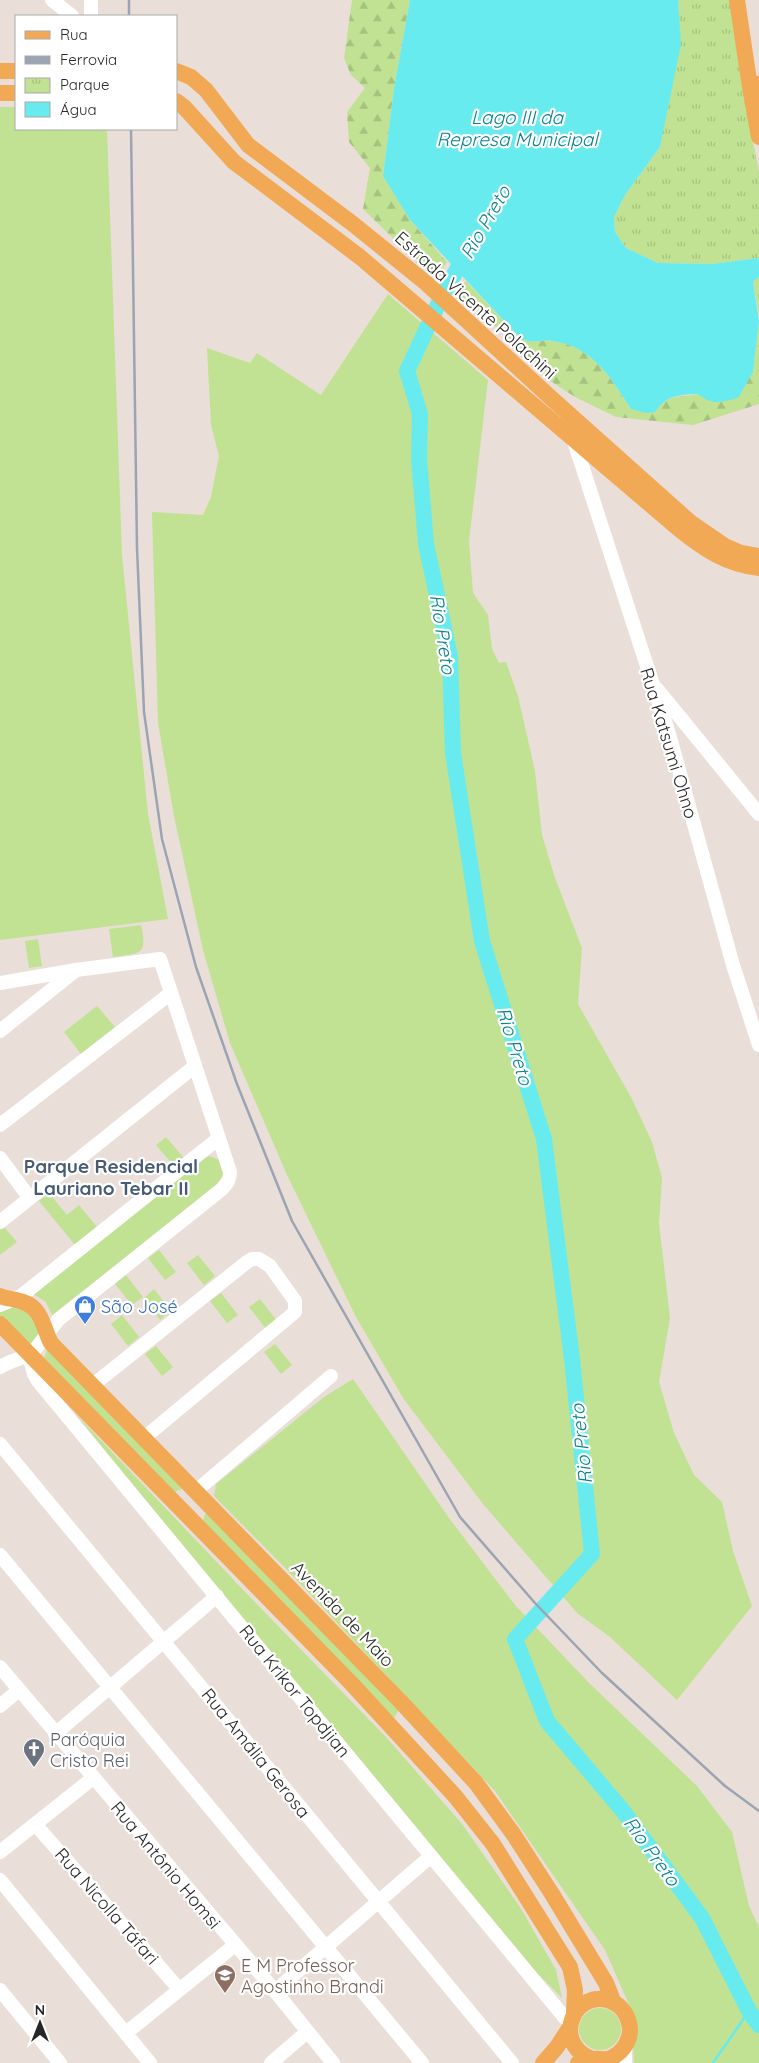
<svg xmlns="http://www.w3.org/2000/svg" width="759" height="2063" font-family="Quicksand,sans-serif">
<defs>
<pattern id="forest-firs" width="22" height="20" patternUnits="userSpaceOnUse" patternTransform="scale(1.25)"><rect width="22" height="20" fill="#c0e292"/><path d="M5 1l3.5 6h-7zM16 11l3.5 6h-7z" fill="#a5c27e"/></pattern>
<pattern id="park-tufts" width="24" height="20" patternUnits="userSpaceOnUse" patternTransform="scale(1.25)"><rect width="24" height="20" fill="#c0e292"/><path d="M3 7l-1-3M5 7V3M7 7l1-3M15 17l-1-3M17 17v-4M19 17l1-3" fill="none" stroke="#a5c27e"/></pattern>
</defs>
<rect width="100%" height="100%" fill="#eaded8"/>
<!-- grass -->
<path fill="#c0e292" d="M0 107H16V129H107L122 555 148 814 168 919 0 940Z
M388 294 488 380 469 541 473 593 488 615 492 649 499 663 506 662 518 696 535 771 542 835 555 878 582 948 578 1004 632 1099 652 1142 662 1178 659 1223 670 1318 659 1382 674 1433 694 1475 722 1502 733 1551 752 1606 677 1700 610 1637 577 1613 483 1504 403 1398 356 1317 287 1175 230 1043 203 950 174 816 158 723 152 512 203 515 211 497 219 456 211 425 207 348 250 363 257 353 321 395Z
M141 925C148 956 140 953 113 957L109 929Z
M38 939 42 966 29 968 25 941Z
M97 1006 115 1027 81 1054 64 1032Z
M166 1137 184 1158 174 1166 156 1145Z
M205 1155 221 1160 224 1176 222 1183 52 1315 46 1302 30 1292Z
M49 1193 67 1215 79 1205 97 1227 75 1245 39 1201Z
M4 1227 17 1242 0 1255V1230Z
M159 1250 176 1272 165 1280 148 1258Z
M198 1255 215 1276 204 1285 187 1263Z
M126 1275 143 1297 132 1305 115 1284Z
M154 1289 171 1311 160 1320 144 1298Z
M221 1293 238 1315 227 1323 210 1301Z
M260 1299 277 1321 266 1329 249 1307Z
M24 1306 40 1331 31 1349 0 1319V1310L4 1308Z
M122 1315 139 1337 128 1346 111 1324Z
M275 1344 292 1365 281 1374 264 1352Z
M156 1346 173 1367 162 1376 145 1354Z
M48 1347 181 1482 182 1489 174 1492 44 1358Z
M353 1379 449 1518 515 1605 589 1683 697 1786 732 1832 749 1906 759 1927V2063H634L631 2009 605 1950 495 1791 293 1576 214 1496 216 1484 324 1397Z
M74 1412 248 1595 386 1737 462 1824 520 1907 556 1970 562 1998 529 1965 248 1626Z
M206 1513 400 1708 394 1718 202 1522Z
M579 2029a21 21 0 1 1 42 0a21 21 0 1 1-42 0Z"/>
<!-- forest -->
<path fill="url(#forest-firs)" d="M352 0H410L394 88 383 176 410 220 447 262 437 277 398 243 363 209 370 168 349 142 347 112 365 88 351 75 344 58Z
M759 277V316L753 282Z
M466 281 520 338C533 345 540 339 553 341 593 347 611 378 631 409L655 412C668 393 679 398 699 394 717 389 735 379 753 372L759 321V404L693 425 616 417 575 397 549 380 525 352 454 292Z"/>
<!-- park -->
<path fill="url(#park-tufts)" d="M678 0H731L741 81 759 172V258L712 264 658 263 626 248 615 232 614 217 625 195 660 147 679 16Z"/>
<!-- water -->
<path fill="#68ebef" d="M410 0H678L681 44 660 147 625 195 614 217 615 232 626 248 658 263 712 264 759 258V277L753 282 759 321 753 372 738 398C719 402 714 406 698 394 678 395 667 395 655 412L646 413 631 409C611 378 593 347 553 341 540 339 533 345 520 338L410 220 383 176 394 88Z"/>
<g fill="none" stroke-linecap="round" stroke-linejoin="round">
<!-- stream -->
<path stroke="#68ebef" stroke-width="2.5" d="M713 2063 749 2011"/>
<!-- river -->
<path stroke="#68ebef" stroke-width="16" d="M467 252 443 294 407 371 420 414 419 459 426 544 450 656 453 753 482 941 544 1139 572 1359 592 1554 515 1639 547 1721 623 1811 702 1918 749 2011 759 2025"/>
<!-- minor -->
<path stroke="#fff" stroke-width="14" d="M52 0 72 16
M91 0V16
M574 441 669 734 733 965 759 1045
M657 689 759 814
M0 983 76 970 160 959 230 1172C230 1180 227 1183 222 1189L58 1320 34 1351C24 1359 11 1360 0 1367
M0 1031 76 970
M0 1125 171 993
M0 1158 29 1197
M0 1222 195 1066
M0 1305 21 1296 219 1138
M29 1355 34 1374 38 1381 565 2018 571 2022
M93 1385 247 1262 252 1259H259L270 1266 295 1301V1312L144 1438
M0 1444C172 1649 340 1858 512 2063
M196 1491 331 1376
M0 1555 422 2063
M0 1667 275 1991 333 2063
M0 1706 19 1690
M55 1734 217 1596
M35 1824 179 1989
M0 1852 93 1778
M0 1880 150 2063
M0 1990 60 2063
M275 1991 431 1856
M126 2033 235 1945
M625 2047V2063
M271 2063 307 2032"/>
<!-- major -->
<path stroke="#f1a955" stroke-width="16" d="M737 0 751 94
M0 71H16
M176 71 191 77 206 90 248 145 353 224 426 283 551 398 690 522 725 546 741 553 759 556
M754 83C750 95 752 107 759 117
M0 93H16
M176 101 184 107 234 162 360 257 680 530C704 549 727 565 759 568
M754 110 759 137
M0 1296C7 1299 16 1299 23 1302 42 1308 43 1328 51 1343L401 1702 476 1783 514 1835 552 1894 606 1983 614 2003
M0 1324 351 1683 455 1796 493 1844 570 1967 575 1990 574 2013
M543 2063 557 2047 570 2027
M578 2063C582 2062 588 2059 593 2059 598 2058 602 2060 608 2059 623 2054 633 2038 629 2023 627 2014 621 2006 613 2002 575 1985 550 2043 592 2059"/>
<!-- rail -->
<path stroke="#9ba4b2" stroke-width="2.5" d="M129 0V16
M131 129 137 548 144 712 162 839 196 967 237 1084 292 1221 460 1517 535 1603 602 1673 725 1786 759 1811"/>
</g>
<!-- icons -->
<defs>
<g id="shop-pin" transform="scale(1.125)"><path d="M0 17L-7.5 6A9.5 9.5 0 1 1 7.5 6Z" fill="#3f7fe0" stroke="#fff"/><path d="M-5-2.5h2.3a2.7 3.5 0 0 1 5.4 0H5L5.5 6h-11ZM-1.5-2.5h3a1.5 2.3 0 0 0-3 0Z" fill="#fff"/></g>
<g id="church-pin" transform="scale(1.125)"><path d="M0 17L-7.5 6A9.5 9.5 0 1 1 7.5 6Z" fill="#6b7280" stroke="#fff"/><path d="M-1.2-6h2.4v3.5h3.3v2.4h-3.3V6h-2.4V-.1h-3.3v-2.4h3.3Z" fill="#fff"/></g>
<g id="school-pin" transform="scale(1.125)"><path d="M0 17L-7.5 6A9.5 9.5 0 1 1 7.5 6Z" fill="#8d6e63" stroke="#fff"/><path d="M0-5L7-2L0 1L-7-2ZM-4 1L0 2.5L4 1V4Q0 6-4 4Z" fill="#fff"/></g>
</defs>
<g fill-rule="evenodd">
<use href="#shop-pin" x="85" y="1306"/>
<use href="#church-pin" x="34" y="1749"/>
<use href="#school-pin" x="225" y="1975"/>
</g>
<g text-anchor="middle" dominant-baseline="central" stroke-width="4.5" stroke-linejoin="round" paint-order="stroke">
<!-- street labels -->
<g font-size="18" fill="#272727" stroke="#fff">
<text transform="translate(476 305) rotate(42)">Estrada Vicente Polachini</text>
<text transform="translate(669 743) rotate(73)">Rua Katsumi Ohno</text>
<text transform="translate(343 1614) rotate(46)">Avenida de Maio</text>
<text transform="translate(295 1691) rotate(51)">Rua Krikor Topdjian</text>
<text transform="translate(256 1753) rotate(51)">Rua Amália Gerosa</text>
<text transform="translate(166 1865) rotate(50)">Rua Antônio Homsi</text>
<text transform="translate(107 1906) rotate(49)">Rua Nicolla Táfari</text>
</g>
<!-- shop labels -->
<g font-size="18" fill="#366cbe" stroke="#fff" text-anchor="start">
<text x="101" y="1306">São José</text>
</g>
<!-- worship labels -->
<g font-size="18" fill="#5b616d" stroke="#fff" text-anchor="start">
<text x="50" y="1739">Paróquia<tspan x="50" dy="21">Cristo Rei</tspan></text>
</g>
<!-- education labels -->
<g font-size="18" fill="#785e54" stroke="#fff" text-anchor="start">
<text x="241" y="1965">E M Professor<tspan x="241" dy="21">Agostinho Brandi</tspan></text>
</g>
<!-- water labels -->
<g font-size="19" font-style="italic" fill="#0b818f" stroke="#fff">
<text x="517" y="117">Lago III da<tspan x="517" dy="22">Represa Municipal</tspan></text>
<text transform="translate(485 222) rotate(-60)">Rio Preto</text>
<text transform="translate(443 634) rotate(81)">Rio Preto</text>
<text transform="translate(515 1046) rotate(73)">Rio Preto</text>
<text transform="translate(581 1444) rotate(-96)">Rio Preto</text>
<text transform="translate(652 1851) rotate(54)">Rio Preto</text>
</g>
<!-- neighbourhood labels -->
<g font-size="19" font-weight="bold" fill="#475b77" stroke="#fff">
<text x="111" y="1166">Parque Residencial<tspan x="111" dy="22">Lauriano Tebar II</tspan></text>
</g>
</g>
<!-- legend -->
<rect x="15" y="15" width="162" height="115" fill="#ffffff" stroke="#a9a9a9"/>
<rect x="25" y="31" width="25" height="8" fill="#f1a955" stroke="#a9a9a9"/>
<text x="60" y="40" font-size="15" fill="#272727">Rua</text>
<rect x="25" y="56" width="25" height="8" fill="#9ba4b2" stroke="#a9a9a9"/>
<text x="60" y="65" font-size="15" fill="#272727">Ferrovia</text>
<rect x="25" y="78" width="25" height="15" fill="url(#park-tufts)" stroke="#a9a9a9"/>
<text x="60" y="90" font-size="15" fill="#272727">Parque</text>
<rect x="25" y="102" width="25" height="15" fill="#68ebef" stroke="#a9a9a9"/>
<text x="60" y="115" font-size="15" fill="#272727">Água</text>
<!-- north arrow -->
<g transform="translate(40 2023)" stroke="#ffffff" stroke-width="4" paint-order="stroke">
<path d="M0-4L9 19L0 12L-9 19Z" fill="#272727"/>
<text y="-8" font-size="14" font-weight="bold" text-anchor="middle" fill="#272727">N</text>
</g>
</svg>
